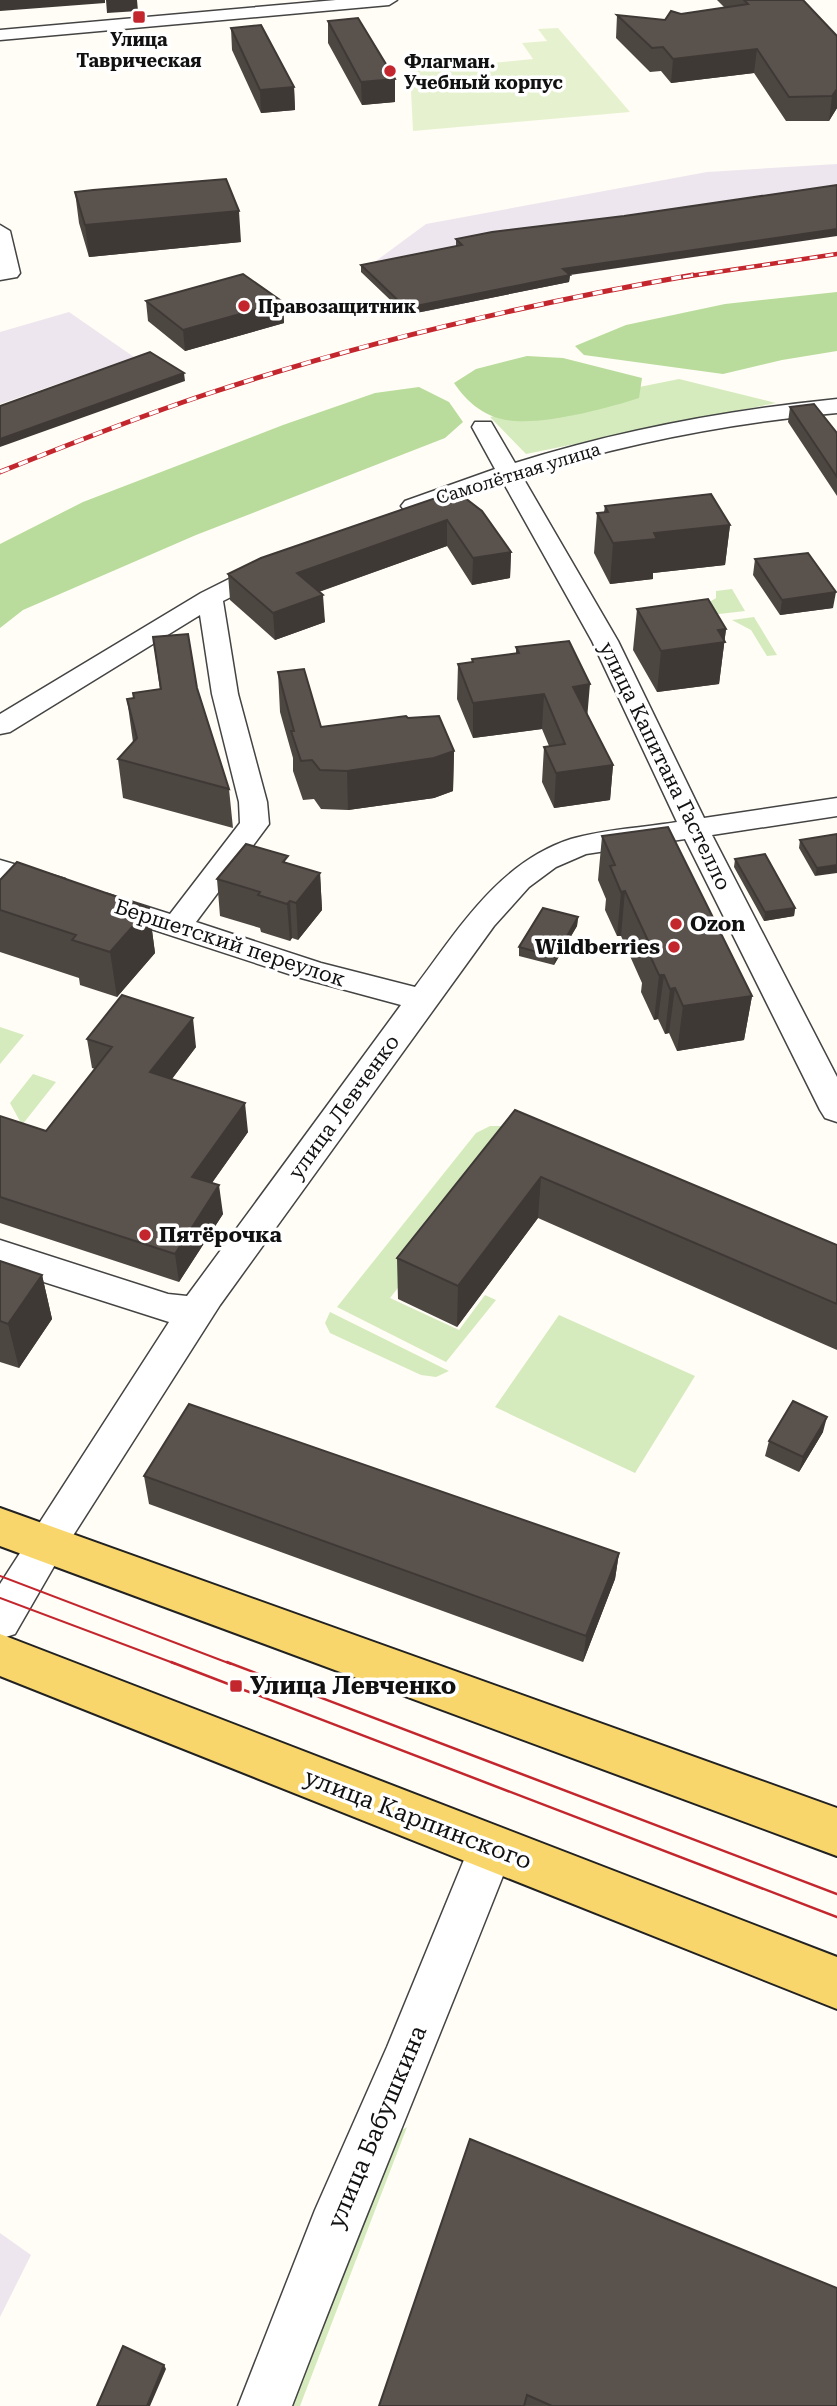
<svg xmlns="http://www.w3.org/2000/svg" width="837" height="2406" font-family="'Roboto Serif',serif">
<rect width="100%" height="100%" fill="#fffdf5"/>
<!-- industrial -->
<path fill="#eee6ef" d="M837 164V236L565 276 569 282 424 312 415 304 391 300 361 272 426 224 707 172Z
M69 312 134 357 0 404V332Z
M0 2233 31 2255 0 2317Z"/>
<!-- green -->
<path fill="#d5ebbd" d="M679 379 776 403 526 454 490 417Z
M732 589 745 611 702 616 708 603 716 598V591Z
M754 617 777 655 767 656 751 630 732 620Z
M0 1027 24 1035 0 1064Z
M33 1074 56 1082 22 1125 10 1103Z
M490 1126H508L502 1154 390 1298 459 1330 485 1295 496 1300 446 1362 337 1307 476 1133Z
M330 1312 449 1371 436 1377 421 1375 330 1333 325 1323Z
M559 1315 695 1376 635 1473 495 1407Z
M407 2127 300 2406H279L397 2133Z"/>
<!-- forest -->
<path fill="#b9dc9c" d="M837 292V351L782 360 723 374 584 355 575 346 626 325 725 304Z
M527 356 563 358 642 378 639 398C605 409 541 426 506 420 483 416 466 401 454 383L476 369Z
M419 387 449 402 463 422 445 438 196 535 23 610 0 628V544L83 502 283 425 375 393Z"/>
<!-- pitch -->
<path fill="#e6f2cf" d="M558 28 630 112 413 131 410 71 533 59 522 43 547 41 538 29Z"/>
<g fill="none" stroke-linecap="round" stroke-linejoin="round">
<!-- minor casing -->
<g stroke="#444" stroke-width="3">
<path id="minor" d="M336 0H397L389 5 0 40V30Z
M0 225 10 231 20 273 17 277 0 280Z
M837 399V413C730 423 625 443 522 476L618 641 704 818 837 798V816L712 835 837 1077V1122L825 1118 820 1110 685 839 586 854 556 867 529 887 494 926 220 1305 60 1556 15 1634 0 1639V1584L169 1322 0 1268V1240L168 1294 187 1296 401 1005 301 978 96 911 92 904 96 897 107 894 170 914 240 823 239 802 212 694 200 615 10 732 0 734V714L201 593 263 562 272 560 281 562 284 567 281 572 223 601 238 694 267 802 269 824 196 922 321 963 415 987C458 930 499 862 571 839 604 829 642 828 677 822L592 641 503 482 413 513 405 511 401 506 405 501 495 469 472 427 475 422H491L515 463C620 430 728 410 837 399Z
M0 860 65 879 69 886 65 893 54 896 0 879Z
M491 1826 507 1833 514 1848C441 2034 363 2219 292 2406H238L315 2210 387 2047 475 1833Z"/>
</g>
<!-- major casing -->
<g stroke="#222" stroke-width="4">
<path id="major" d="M0 1508 837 1808V1856L0 1546Z
M0 1634 837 1957V2009L0 1676Z"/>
</g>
<!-- minor -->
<use href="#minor" fill="#fff" fill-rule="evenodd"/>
<!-- major -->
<use href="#major" fill="#f9d66b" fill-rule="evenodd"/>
<!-- tram-far1 -->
<path stroke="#c4262e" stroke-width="2" d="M0 1576 231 1664
M0 1598 176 1664"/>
<!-- tram -->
<path stroke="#c4262e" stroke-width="2.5" d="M171 1662 837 1917
M227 1662 837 1894"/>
<!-- rail-far1 casing -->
<g stroke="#c4262e" stroke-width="4.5">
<path id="rail-far1" d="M683 277 837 254"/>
</g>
<!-- rail casing -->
<g stroke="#c4262e" stroke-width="5">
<path id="rail" d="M0 472C67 445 135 418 204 395 363 342 527 304 693 275"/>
</g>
<!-- rail-far1 -->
<use href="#rail-far1" stroke="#fff" stroke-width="2.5" stroke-dasharray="8" stroke-linecap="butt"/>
<!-- rail -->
<use href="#rail" stroke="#fff" stroke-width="3.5" stroke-dasharray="10" stroke-linecap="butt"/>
</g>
<!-- wall -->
<path fill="#4d4742" d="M717 0H803L837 36V108L829 121H786L754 73 671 83 661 71 650 72 616 38 617 15 665 20 681 14 725 8Z
M328 21 395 79V102L362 105 328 43Z
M231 28 294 87 295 110 261 113 232 50Z
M75 192 241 242 89 257 79 223Z
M456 239 570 275 569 282 406 315 361 272V265L456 246Z
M146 301 283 302 284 323 185 351 148 321Z
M790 407 837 433V496L788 422Z
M456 491 511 552 510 578 472 585 447 546 319 592 325 622 275 640 230 600 228 574Z
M605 506 730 525 725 565 653 573V579L610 584 594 553 597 513 604 512Z
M755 559 833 608 780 615 753 575Z
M637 609 726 629 719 684 657 692 633 650Z
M153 637 197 688 229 789 233 828 123 798 118 759 133 742 127 699 133 698V693L160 690Z
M516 647 588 716 613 765 610 800 554 808 542 782 544 747 549 746 542 729 473 738 457 699 458 664 472 662V659L516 654Z
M278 672 321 727 408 718 454 751 453 791 434 798 348 810 321 809 314 799 303 800 293 771V758L280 712Z
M837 834 815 876 799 848 800 840Z
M602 836 752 996 744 1040 677 1051 669 1033 665 1034 658 1019 654 1020 641 992 642 983 621 936H617L605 910 606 899 598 880Z
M735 859 795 908 794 916 764 921 734 867Z
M288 864 320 873 322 910 298 940 292 938 290 941 261 932 260 928 220 916 217 879Z
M0 880 149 908 155 953 117 997 80 985 79 978 0 952Z
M578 917 577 926 554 965 519 956V947Z
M87 1039 196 1047 172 1079 248 1132 212 1183 223 1214 179 1282 0 1223V1116L46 1131 95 1069 92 1068Z
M515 1110 837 1245V1350L538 1218 457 1327 398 1299 397 1258Z
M0 1261 42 1275 52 1319 19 1368 0 1362Z
M823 1432 799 1472 765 1456 769 1441Z
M144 1476 619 1553 615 1579 583 1662 149 1504Z
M837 2288V2406H379Z"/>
<!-- shaded-wall -->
<path fill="#3f3936" d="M0 0H105V3L0 11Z
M106 0H137L138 11 107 13Z
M757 49 754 73 671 83 673 59Z
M395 79V102L362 105 361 82Z
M294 87 295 110 261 113 260 90Z
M837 89V108L829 121 832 96Z
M239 211 241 242 89 257 85 225Z
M837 229V236L570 275 569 282 406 315V308L563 269Z
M283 302 284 323 185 351 183 330Z
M184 373 185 381 0 447V439Z
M447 520V546L298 599 297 573Z
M730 525 725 565 653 573V579L610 584 613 543 654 533Z
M511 552 510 578 472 585 473 558Z
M836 592 833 608 780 615 782 600Z
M323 595 325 622 275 640 273 613Z
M726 629 719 684 657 692 661 651 718 630Z
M590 684 587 719 573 687Z
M544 694 542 729 473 738V703Z
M454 751 453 791 434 798 348 810 347 771Z
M613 765 610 800 554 808 556 773Z
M837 865V873L815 876 817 868Z
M320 873 322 910 298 940 296 903Z
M625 891 621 936H617L621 892Z
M290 901 292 938 290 941 287 904Z
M149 908 155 953 117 997 110 952Z
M795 908 794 916 764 921 765 912Z
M578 917 577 926 554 965 555 957Z
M659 975H664L658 1019 654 1020Z
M675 988 669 1033 665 1034 670 989Z
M752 996 744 1040 677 1051 683 1006Z
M193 1018 196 1047 155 1101 150 1072Z
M245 1103 248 1132 196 1205 192 1177Z
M541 1177 538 1218 457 1327 458 1286Z
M219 1185 223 1214 179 1282 175 1254Z
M42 1275 52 1319 19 1368 8 1324Z
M827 1417 823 1432 799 1472 803 1457Z
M619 1553 615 1579 583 1662 586 1636Z
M164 2365 166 2369 150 2406H147Z"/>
<!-- building -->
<path fill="#5a524d" stroke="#3f3936" stroke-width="2" d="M744 0H803L837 36V89L832 96 789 97 757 49 673 59 663 47 652 48 617 15 665 20 671 11 681 14 748 4Z
M358 18 395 79 361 82 328 21Z
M261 25 294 87 260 90 231 28Z
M226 179 239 211 85 225 75 192 93 190Z
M837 185V229L563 269 570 275 406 308 361 265 462 245 456 239 492 232 624 216Z
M243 274 283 302 183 330 146 301Z
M150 352 184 373 0 439V406Z
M814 404 837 433V477L790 407Z
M456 491 482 511 511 552 473 558 447 520 297 573 323 595 273 613 228 574 261 558Z
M711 494 730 525 654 533 657 539 613 543 597 513 608 512 605 506Z
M808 553 836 592 782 600 755 559Z
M708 599 726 629 718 630 725 642 661 651 637 609Z
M188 634 197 688 229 789 118 759 137 738 127 699 134 698 133 693 161 689 153 637Z
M569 641 590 684 573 687 613 765 556 773 544 747 565 744 544 694 473 703 458 664 473 662 472 659 519 653 516 647Z
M304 669 321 727 406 716 408 718 439 716 454 751 434 758 347 771 320 770 312 760 301 761 291 731H294L278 672Z
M668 827 752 996 683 1006 675 988 670 989 664 975H659L646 947H651L625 891 621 892 610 866 615 865 602 836Z
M837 834V865L817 868 800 840Z
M246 844 288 856 283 862 320 873 296 903 290 901 287 904 258 895 260 892 217 879Z
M765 854 795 908 765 912 735 859Z
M17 862 149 908 110 952 72 940 76 935 0 910V880Z
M543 908 578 917 555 957 519 947Z
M122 995 193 1018 150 1072 245 1103 192 1177 219 1185 175 1254 0 1197V1116L46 1131 112 1047 87 1039Z
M515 1110 837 1245V1304L541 1177 458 1286 397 1258Z
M0 1261 42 1275 8 1324 0 1321Z
M793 1401 827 1417 803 1457 769 1441Z
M189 1404 619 1553 586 1636 144 1476Z
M470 2139 837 2288V2406H552L527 2395 524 2406H379Z
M123 2346 164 2365 147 2406H97Z"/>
<!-- markers -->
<g fill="#c4262e" stroke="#fff" stroke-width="2.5">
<rect x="132" y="10" width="14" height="14" rx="3.5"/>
<circle cx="390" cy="71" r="7"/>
<circle cx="244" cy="306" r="7"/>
<circle cx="676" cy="924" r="7"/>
<circle cx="674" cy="947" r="7"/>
<circle cx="145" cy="1235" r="7"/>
<rect x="229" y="1679" width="14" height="14" rx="3.5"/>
</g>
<g text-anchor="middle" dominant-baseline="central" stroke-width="7" stroke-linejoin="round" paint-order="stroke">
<!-- far-poi labels -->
<g font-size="18" font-weight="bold" fill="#111" stroke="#fff" text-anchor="start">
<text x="139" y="39" text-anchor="middle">Улица<tspan x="139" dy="21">Таврическая</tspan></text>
<text x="404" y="61">Флагман.<tspan x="404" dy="21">Учебный корпус</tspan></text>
<text x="258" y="306">Правозащитник</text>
</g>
<!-- far-street labels -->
<g font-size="18" fill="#111" stroke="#fff">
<text transform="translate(518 473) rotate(-17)">Самолётная улица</text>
</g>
<!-- street labels -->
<g font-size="21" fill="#111" stroke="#fff">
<text transform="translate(665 766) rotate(64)">улица Капитана Гастелло</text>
<text transform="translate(230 943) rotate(18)">Бершетский переулок</text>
<text transform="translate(344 1107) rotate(-54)">улица Левченко</text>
</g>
<!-- poi labels -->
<g font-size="21" font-weight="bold" fill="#111" stroke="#fff" text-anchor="start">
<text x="690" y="924">Ozon</text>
<text x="660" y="947" text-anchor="end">Wildberries</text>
<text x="159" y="1235">Пятёрочка</text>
</g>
<!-- near-poi labels -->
<g font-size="24" font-weight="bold" fill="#111" stroke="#fff" text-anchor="start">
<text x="250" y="1686">Улица Левченко</text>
</g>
<!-- near-street labels -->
<g font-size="24" fill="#111" stroke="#fff">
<text transform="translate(418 1819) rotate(21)">улица Карпинского</text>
<text transform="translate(377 2127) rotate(-67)">улица Бабушкина</text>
</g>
</g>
</svg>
